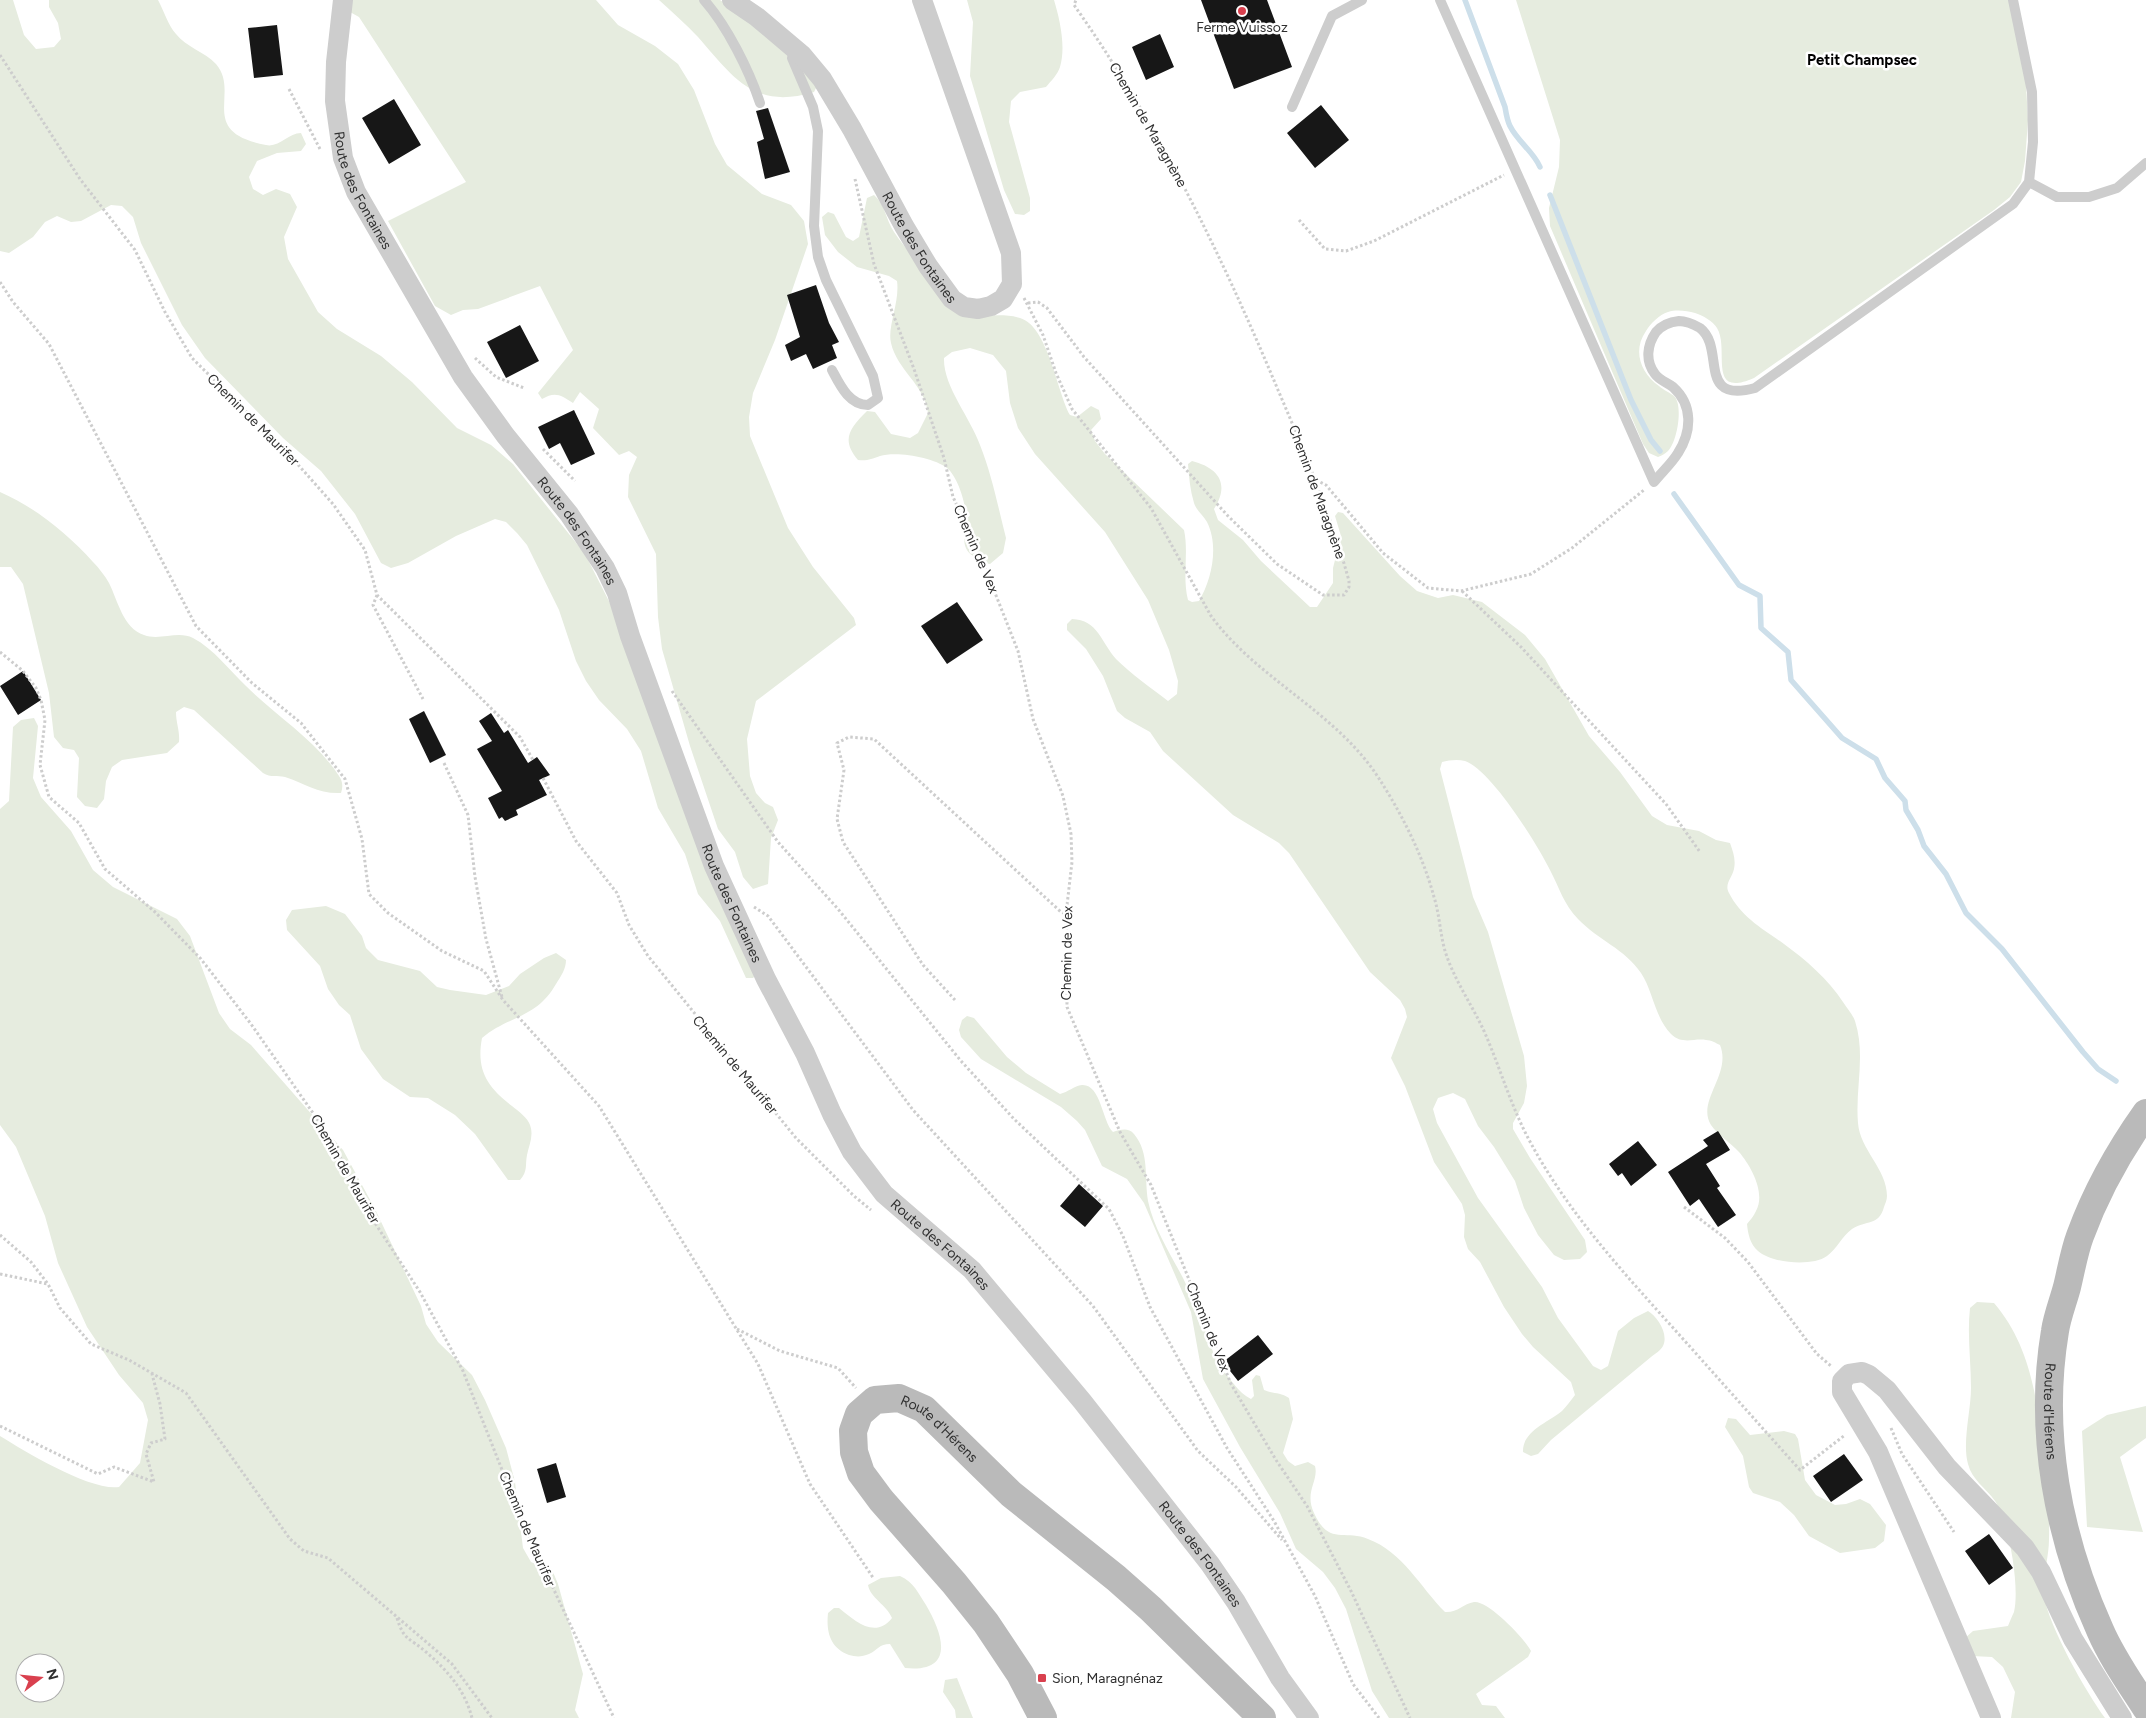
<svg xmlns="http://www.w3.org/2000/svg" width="2146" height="1718" font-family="Figtree,sans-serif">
<rect width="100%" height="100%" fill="#fff"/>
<!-- green -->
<path fill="#e6ecdf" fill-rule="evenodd" d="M0 0H13L24 35 36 49 54 47 61 39 58 23 49 7V0H158C164 11 168 25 176 34 186 47 205 52 216 64 241 93 196 132 266 145 279 148 288 133 301 133L306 144 301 151 277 153 257 161 249 177 253 189 263 195 276 189 290 194 297 207 284 237 288 259 318 312 337 329 381 356 412 382 457 428 491 445 513 464 585 554 616 615 757 974 753 978H746L720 921 698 894 685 854 658 808 641 751 627 729 599 700 586 681 576 661 559 610 527 545 517 533 506 522 495 519 456 536 408 563 391 568 381 563 355 514 321 471 283 438 205 358 182 325 141 243 133 217 122 206 111 205 81 221 71 222 57 216 45 222 33 237 9 253 0 251Z
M351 0H596L618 25 655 46 678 64 694 90 715 144 727 165 762 194 791 205 804 221 808 244 775 340 753 393 749 417 750 436 788 528 813 567 854 618 856 625 756 701 747 739 750 776 756 793 765 803 773 807 778 820 771 838 768 884 753 889 743 877 735 852 718 829 690 746 662 649 658 617 656 554 628 497 629 475 637 457 629 451 619 455 593 428 599 409 580 392 573 403C561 395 555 391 542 399L538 393 573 350 540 286 478 309 463 310 451 315 435 306 388 221 466 182 359 17 350 12Z
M659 0H720L777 39 817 86 814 92C754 110 734 78 698 37 686 24 672 12 659 0Z
M967 0H1054C1060 20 1066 47 1060 67 1058 74 1051 81 1046 87L1020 92 1011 101 1009 122 1030 198V211L1024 215 1015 214 1004 190 970 76 973 22Z
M1516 0H2010L2025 67 2028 120 2025 161 2021 182 2010 197 1994 210 1754 378C1706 399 1730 349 1717 328 1713 321 1702 315 1695 313 1687 311 1677 309 1668 312 1659 315 1651 323 1646 331 1632 351 1641 373 1659 386 1663 390 1671 393 1675 397 1683 408 1677 442 1668 451 1665 454 1661 456 1658 457L1649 453 1643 444 1550 226 1549 208 1559 167 1560 140Z
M874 195C885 204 886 220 894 232 915 263 944 289 970 315 986 317 1005 313 1020 318 1048 326 1057 392 1070 415L1077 417 1091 406 1099 410 1101 419 1091 430 1095 441 1105 454 1184 530C1189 553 1182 577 1188 600L1192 602 1199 601C1212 579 1219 546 1207 522 1203 515 1196 510 1194 503 1190 490 1189 477 1188 464L1192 461C1219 468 1230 484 1214 509L1218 520 1243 540 1261 561 1310 607H1317L1333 583V568L1341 536 1335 516 1338 512 1343 513 1400 576 1417 591 1438 598 1453 595 1482 602 1525 635 1545 659 1589 736 1620 772 1652 816 1667 825 1699 831 1716 840 1730 843C1733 852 1736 859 1734 869 1732 878 1724 884 1729 893 1741 917 1763 929 1784 944 1806 960 1828 979 1843 1002 1847 1008 1853 1015 1855 1021 1866 1055 1855 1089 1858 1123 1860 1150 1887 1169 1887 1196 1887 1200 1885 1204 1884 1207 1879 1226 1866 1220 1852 1229 1842 1236 1837 1249 1827 1256 1812 1267 1771 1263 1758 1251 1750 1244 1748 1234 1747 1224 1750 1220 1754 1216 1756 1211 1766 1193 1751 1166 1739 1152 1731 1143 1718 1135 1711 1125 1696 1101 1732 1074 1720 1045 1716 1043 1711 1040 1706 1040 1694 1038 1682 1045 1671 1034 1655 1018 1653 991 1641 973 1625 949 1598 940 1578 919 1564 905 1559 887 1550 870 1537 844 1492 771 1465 761 1458 759 1449 760 1442 762L1440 769 1473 897 1488 932 1524 1056 1527 1086 1524 1103 1513 1123V1129L1530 1158 1585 1240 1587 1252 1580 1259 1564 1260 1554 1255 1538 1235 1524 1208 1515 1181 1494 1147 1478 1126 1465 1099 1453 1093 1438 1098 1433 1109 1437 1123 1478 1198 1542 1287 1558 1318 1593 1366 1601 1370 1608 1366 1618 1331 1634 1318 1648 1311C1657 1316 1669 1334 1663 1346 1661 1350 1655 1354 1651 1357L1551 1440 1538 1454 1531 1456 1523 1452C1522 1431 1549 1422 1562 1411 1567 1406 1571 1400 1575 1395L1571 1382 1533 1347 1522 1334 1504 1307 1480 1262 1468 1249 1464 1237 1465 1215 1462 1204 1434 1162 1405 1086 1391 1058 1407 1017 1405 1009 1400 1000 1370 972 1289 853 1279 843 1233 815 1163 751 1150 732 1125 718 1117 711 1103 676 1086 649 1067 630V624L1072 619C1098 620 1101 642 1116 659 1131 674 1151 688 1168 701L1177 694 1178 681 1169 650 1148 600 1105 532 1035 454 1018 428 1010 403 1006 371 993 355 970 348 952 352 944 358C943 386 970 417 980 445 992 475 998 507 1006 538L1003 553 990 564C982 563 979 561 973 556 959 546 966 533 966 518 966 504 958 477 947 468 933 457 896 451 880 456 871 459 868 461 858 460 841 440 849 429 867 411L875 412 891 434 910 438 918 433 928 413C925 385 897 370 891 343 887 327 900 302 897 281L889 276 857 267 838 252 825 235 822 217 828 212 834 214 846 237 853 241 859 237 867 198Z
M0 492C35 507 68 534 93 562 99 568 105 576 109 583 118 601 123 628 144 635 160 641 178 630 193 638 214 649 229 670 246 686 276 716 316 740 339 776 343 782 343 787 341 793 318 794 306 784 285 777 277 775 271 778 263 773L194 710 184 707 176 712C176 723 180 731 179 742L167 753 122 760 112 767 106 781 104 799 97 808 85 806 77 797 79 758 74 750 63 748 54 737 49 693 23 584 11 567H0Z
M34 718 38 726 33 778 41 797 71 831 93 870 113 887 177 919 190 936 219 1013 230 1029 251 1045 343 1150 375 1209 421 1306 426 1324 438 1342 472 1375 485 1400 506 1448 515 1482 523 1548 531 1562 553 1572 558 1584 583 1674 575 1710 579 1718H0V1436C26 1452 90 1491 119 1487L140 1463 148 1420 143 1403 119 1375 87 1327 58 1263 45 1216 16 1147 0 1125V809L9 801 13 727 21 720ZM25 1663H55V1693H25Z
M326 906 345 914 362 936 366 948 378 960 420 971 437 987 450 990 486 995 509 986 520 974 544 958 556 953 566 960C566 969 561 976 556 984 536 1019 509 1015 482 1038 476 1070 487 1087 512 1106 518 1111 528 1118 530 1125 534 1136 529 1145 527 1155 525 1165 528 1171 520 1180H508L475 1134 455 1115 428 1098 410 1097 383 1079 361 1049 350 1015 339 1005 328 989 320 966 287 930 286 920 292 910Z
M967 1016 974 1018 1007 1057 1026 1073 1060 1094C1068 1092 1074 1086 1082 1085 1101 1084 1102 1121 1113 1132 1120 1130 1128 1127 1134 1134 1150 1153 1144 1179 1148 1201 1154 1229 1170 1253 1183 1278 1197 1306 1207 1337 1219 1367 1230 1377 1238 1393 1251 1399L1254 1396 1252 1380 1256 1375 1260 1376 1264 1390C1273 1394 1280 1392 1289 1398L1293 1419 1283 1453 1288 1461 1295 1466 1308 1462 1315 1466C1319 1481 1304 1492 1314 1513 1329 1546 1344 1529 1368 1539 1403 1552 1420 1587 1445 1612 1457 1613 1463 1604 1474 1602 1488 1600 1525 1639 1531 1651L1528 1657 1476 1694 1482 1705 1496 1706 1505 1718H1389L1372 1691 1346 1609 1335 1588 1323 1572 1296 1549 1280 1513 1240 1447 1203 1379 1191 1312 1144 1203 1127 1179 1102 1166 1085 1130 1077 1121 1061 1107 981 1059 961 1037 959 1030 962 1020Z
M1977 1302 1994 1303C2033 1348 2039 1410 2044 1467 2046 1491 2050 1515 2049 1539 2049 1558 2042 1577 2044 1596 2049 1627 2086 1692 2105 1718H2011L2015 1692 2003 1667 1992 1657 1972 1656 1965 1638 1973 1631 2008 1626C2010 1621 2012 1616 2014 1612 2020 1587 2009 1522 1995 1501 1986 1488 1972 1480 1968 1464 1962 1443 1971 1410 1971 1388 1971 1361 1967 1335 1970 1308Z
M2146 1406V1438L2120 1457 2143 1532 2087 1527 2082 1431 2107 1415Z
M1728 1418 1736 1419 1750 1435 1784 1431 1795 1434 1798 1439 1805 1480 1816 1495 1835 1505 1846 1504 1860 1499 1870 1504 1886 1525 1884 1541 1875 1548 1840 1553 1809 1536 1794 1515 1780 1502 1753 1493 1749 1487 1743 1456 1725 1427Z
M900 1576C914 1582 918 1593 926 1605 943 1634 956 1673 905 1668L890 1644C879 1644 878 1650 869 1654 862 1657 856 1657 849 1655 830 1648 826 1632 828 1613L834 1608H839C854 1620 875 1640 892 1618 887 1605 870 1598 868 1585L881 1578Z
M957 1678 973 1718H956L955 1710 943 1692 945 1680Z"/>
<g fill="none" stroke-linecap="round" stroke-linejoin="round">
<!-- stream -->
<path stroke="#cddfea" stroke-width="5.5" d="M1465 0 1505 107C1506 113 1507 120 1510 126 1518 142 1533 151 1540 167
M1550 195 1631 400 1651 440 1660 451
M1674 494 1739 585 1760 596 1761 628 1788 652 1791 680 1842 738 1876 759 1885 778 1905 801 1906 810 1918 830 1924 846 1946 874 1966 913 2002 949 2083 1052 2098 1069 2116 1081"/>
</g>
<!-- building -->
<path fill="#171717" d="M1201 0H1267L1292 67 1234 89Z
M277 25 283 75 254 78 248 28Z
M1160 34 1174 67 1146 80 1132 47Z
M394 99 421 145 389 164 362 118Z
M1321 105 1349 140 1315 168 1287 133Z
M768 108 790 172 765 179 757 142 764 139 756 111Z
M816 285 829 323 839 342 832 345 837 358 813 369 806 354 791 361 785 345 800 337 787 295Z
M520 325 539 361 506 378 487 342Z
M574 410 595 454 571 465 560 443 549 449 538 427Z
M957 602 983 640 947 664 921 626Z
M23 671 41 700 18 715 0 686Z
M424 711 446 755 430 763 409 719Z
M491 713 504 733 508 730 528 763 537 757 550 775 539 780 547 795 516 810 518 815 505 821 502 817 499 819 488 798 502 791 477 749 492 741 479 721Z
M1718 1131 1730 1150 1706 1164 1720 1186 1717 1188 1736 1215 1718 1227 1699 1199 1690 1206 1668 1172 1708 1146 1703 1140Z
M1638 1141 1657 1165 1631 1186 1622 1173 1618 1176 1609 1164Z
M1079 1184 1103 1206 1085 1227 1060 1206Z
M1258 1335 1273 1354 1238 1381 1223 1362Z
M1844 1454 1863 1480 1831 1502 1813 1476Z
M556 1463 566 1497 547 1503 537 1469Z
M1989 1534 2013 1568 1989 1585 1965 1551Z"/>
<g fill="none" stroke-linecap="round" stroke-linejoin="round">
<!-- path -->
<path stroke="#cdcdcd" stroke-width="3" stroke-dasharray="2.5 2.5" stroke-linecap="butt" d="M0 55 80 179 135 250 165 312 192 358 285 450 333 504 365 550 377 595 520 737 533 760
M289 89 321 151
M855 179 874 264 914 369 944 458 953 497 980 555 1018 651 1033 719 1063 796 1071 834 1072 862 1066 914 1067 1007 1120 1132 1151 1185 1231 1384 1276 1460 1307 1506 1351 1591 1410 1718
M1299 220 1325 249 1346 251 1374 241 1504 175
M0 282 13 302 49 344 196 626 252 683 301 723 345 779 362 839 369 894 388 913 442 951 484 971 503 1000 599 1106 758 1364 810 1484 874 1579
M1024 298 1043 335 1056 373 1072 409 1151 508 1211 616C1257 679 1335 711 1378 777 1402 814 1423 856 1434 897 1440 916 1440 936 1446 954 1455 981 1472 1005 1484 1031 1499 1065 1509 1100 1526 1134 1562 1204 1613 1261 1666 1320 1711 1370 1755 1420 1800 1470L1845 1435
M1028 303 1038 302 1047 308 1084 357 1228 516 1277 564 1323 595H1344L1349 587V581C1331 515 1305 453 1278 390 1222 256 1158 124 1074 5L1076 0
M475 358 496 377 524 388
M543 449 575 481
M1316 480 1326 485 1383 553 1428 588 1461 591 1531 574 1572 548 1644 490
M1462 591 1521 647 1666 804 1700 852
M377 595 373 605 423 699
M0 652 23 671 36 688 41 700 45 720 40 765 49 797 79 823 105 869 155 912 201 959 251 1024 329 1136 373 1220 420 1292 463 1371 525 1528 614 1718
M672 691 778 842 838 909 961 1061 1014 1119 1109 1209 1123 1236 1150 1307 1227 1448 1274 1521 1315 1596 1353 1684 1379 1718
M444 763 468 815 475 877 486 939 502 997
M543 778 576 841 617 893 629 925 648 956 796 1138 854 1196 871 1210
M754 907 768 916 913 1110 1093 1306 1198 1451 1236 1487 1282 1540
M955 1000 923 965 843 842 837 819 844 770 837 743 849 737 874 739 1061 912 1066 914
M1684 1207 1725 1238 1748 1262 1817 1354 1831 1366
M0 1235 31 1262 48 1284 60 1308 91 1344 129 1360 186 1393 290 1539 304 1551 328 1558 452 1664 492 1718
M0 1274 48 1284
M737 1329 780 1351 838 1368 856 1388
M0 1426 98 1474 114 1467 154 1482 146 1454 151 1443 165 1439 160 1404 152 1374
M1891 1428 1902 1454 1954 1532
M397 1618C404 1641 409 1637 426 1652 447 1670 465 1690 472 1718"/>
<!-- lane -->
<path stroke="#cdcdcd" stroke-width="10" d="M704 0C727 26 749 70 760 103
M1440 0 1654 482C1662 472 1672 463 1678 453 1692 431 1693 405 1673 387 1668 383 1659 380 1655 374 1645 361 1647 345 1656 332 1662 325 1670 322 1679 321 1687 321 1693 324 1700 328 1726 348 1696 404 1755 388L2013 204 2029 182 2033 142 2032 92 2013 0
M795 50 792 58 813 107 818 131 814 226 818 257 826 280 873 376 878 398 868 405C849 405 840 385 832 370
M1292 107 1332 16 1362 0
M2029 182 2057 197H2089L2117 188 2146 163"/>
<!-- street -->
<g stroke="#cdcdcd" stroke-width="20">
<path id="s1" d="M343 0 336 62 335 101 343 158 356 192 463 377 505 435 569 514 605 568 617 593 630 636 714 866 766 979 805 1053 832 1114 852 1152 884 1194 972 1270 1082 1401 1210 1564 1236 1602 1280 1678 1309 1718"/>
<path id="s2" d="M732 0 757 17 802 55 822 79 852 129 904 226 928 266 952 299 964 307 978 309 991 306 1003 299 1012 284 1011 253 922 0"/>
<path d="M1991 1718 1878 1452 1842 1392V1381L1849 1374 1862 1372 1869 1375 1887 1390 1947 1467 2025 1548 2041 1572 2073 1639 2122 1718"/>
</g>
<!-- secondary -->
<g stroke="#bababa" stroke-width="28">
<path id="s3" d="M2146 1113C2119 1151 2096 1192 2080 1236 2074 1252 2071 1271 2067 1287 2063 1302 2057 1317 2055 1331 2038 1433 2058 1537 2100 1630 2112 1658 2130 1683 2146 1708"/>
<path id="s4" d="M1043 1718 1020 1674 986 1623 954 1583 881 1500 861 1473 854 1452 853 1431 859 1414 875 1400 899 1398 924 1409 1011 1494 1116 1578 1151 1609 1262 1718"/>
</g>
</g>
<!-- markers -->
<g fill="#d9404e" stroke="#fff" stroke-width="2">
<circle cx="1242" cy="11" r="5"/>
<rect x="1037" y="1673" width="10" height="10" rx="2.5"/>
</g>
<g text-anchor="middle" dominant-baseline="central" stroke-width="5" stroke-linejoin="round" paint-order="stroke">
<!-- poi labels -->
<g font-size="14" fill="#303030" stroke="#fff">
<text x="1242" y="27">Ferme Vuissoz</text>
<text x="1052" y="1678" text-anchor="start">Sion, Maragnénaz</text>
</g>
<!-- street labels -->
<g font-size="14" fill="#303030" stroke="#fff">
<text transform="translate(1148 125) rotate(60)">Chemin de Maragnène</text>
<text stroke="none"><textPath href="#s1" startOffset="196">Route des Fontaines</textPath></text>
<text stroke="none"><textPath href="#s2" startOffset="315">Route des Fontaines</textPath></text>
<text transform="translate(253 420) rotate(45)">Chemin de Maurifer</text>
<text transform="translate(1317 492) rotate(70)">Chemin de Maragnène</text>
<text stroke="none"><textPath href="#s1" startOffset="601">Route des Fontaines</textPath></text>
<text transform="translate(976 549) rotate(67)">Chemin de Vex</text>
<text stroke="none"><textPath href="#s1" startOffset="1006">Route des Fontaines</textPath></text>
<text transform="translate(1067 953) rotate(-89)">Chemin de Vex</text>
<text transform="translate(735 1065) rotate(50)">Chemin de Maurifer</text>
<text transform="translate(345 1169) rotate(60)">Chemin de Maurifer</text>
<text stroke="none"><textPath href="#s1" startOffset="1411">Route des Fontaines</textPath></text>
<text transform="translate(1208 1327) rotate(68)">Chemin de Vex</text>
<text stroke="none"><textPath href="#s3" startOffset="319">Route d'Hérens</textPath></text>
<text stroke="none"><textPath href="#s4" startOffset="464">Route d'Hérens</textPath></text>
<text transform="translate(527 1529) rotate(67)">Chemin de Maurifer</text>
<text stroke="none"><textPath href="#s1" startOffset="1816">Route des Fontaines</textPath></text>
</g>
<!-- neighbourhood labels -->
<g font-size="15" font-weight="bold" fill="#000" stroke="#fff">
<text x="1862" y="60">Petit Champsec</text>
</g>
</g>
<!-- north arrow -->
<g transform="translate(40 1678) rotate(74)"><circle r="24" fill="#ffffff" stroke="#acacac"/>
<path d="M0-4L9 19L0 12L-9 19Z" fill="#d9404e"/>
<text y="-8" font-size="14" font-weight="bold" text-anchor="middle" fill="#303030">N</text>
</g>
</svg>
